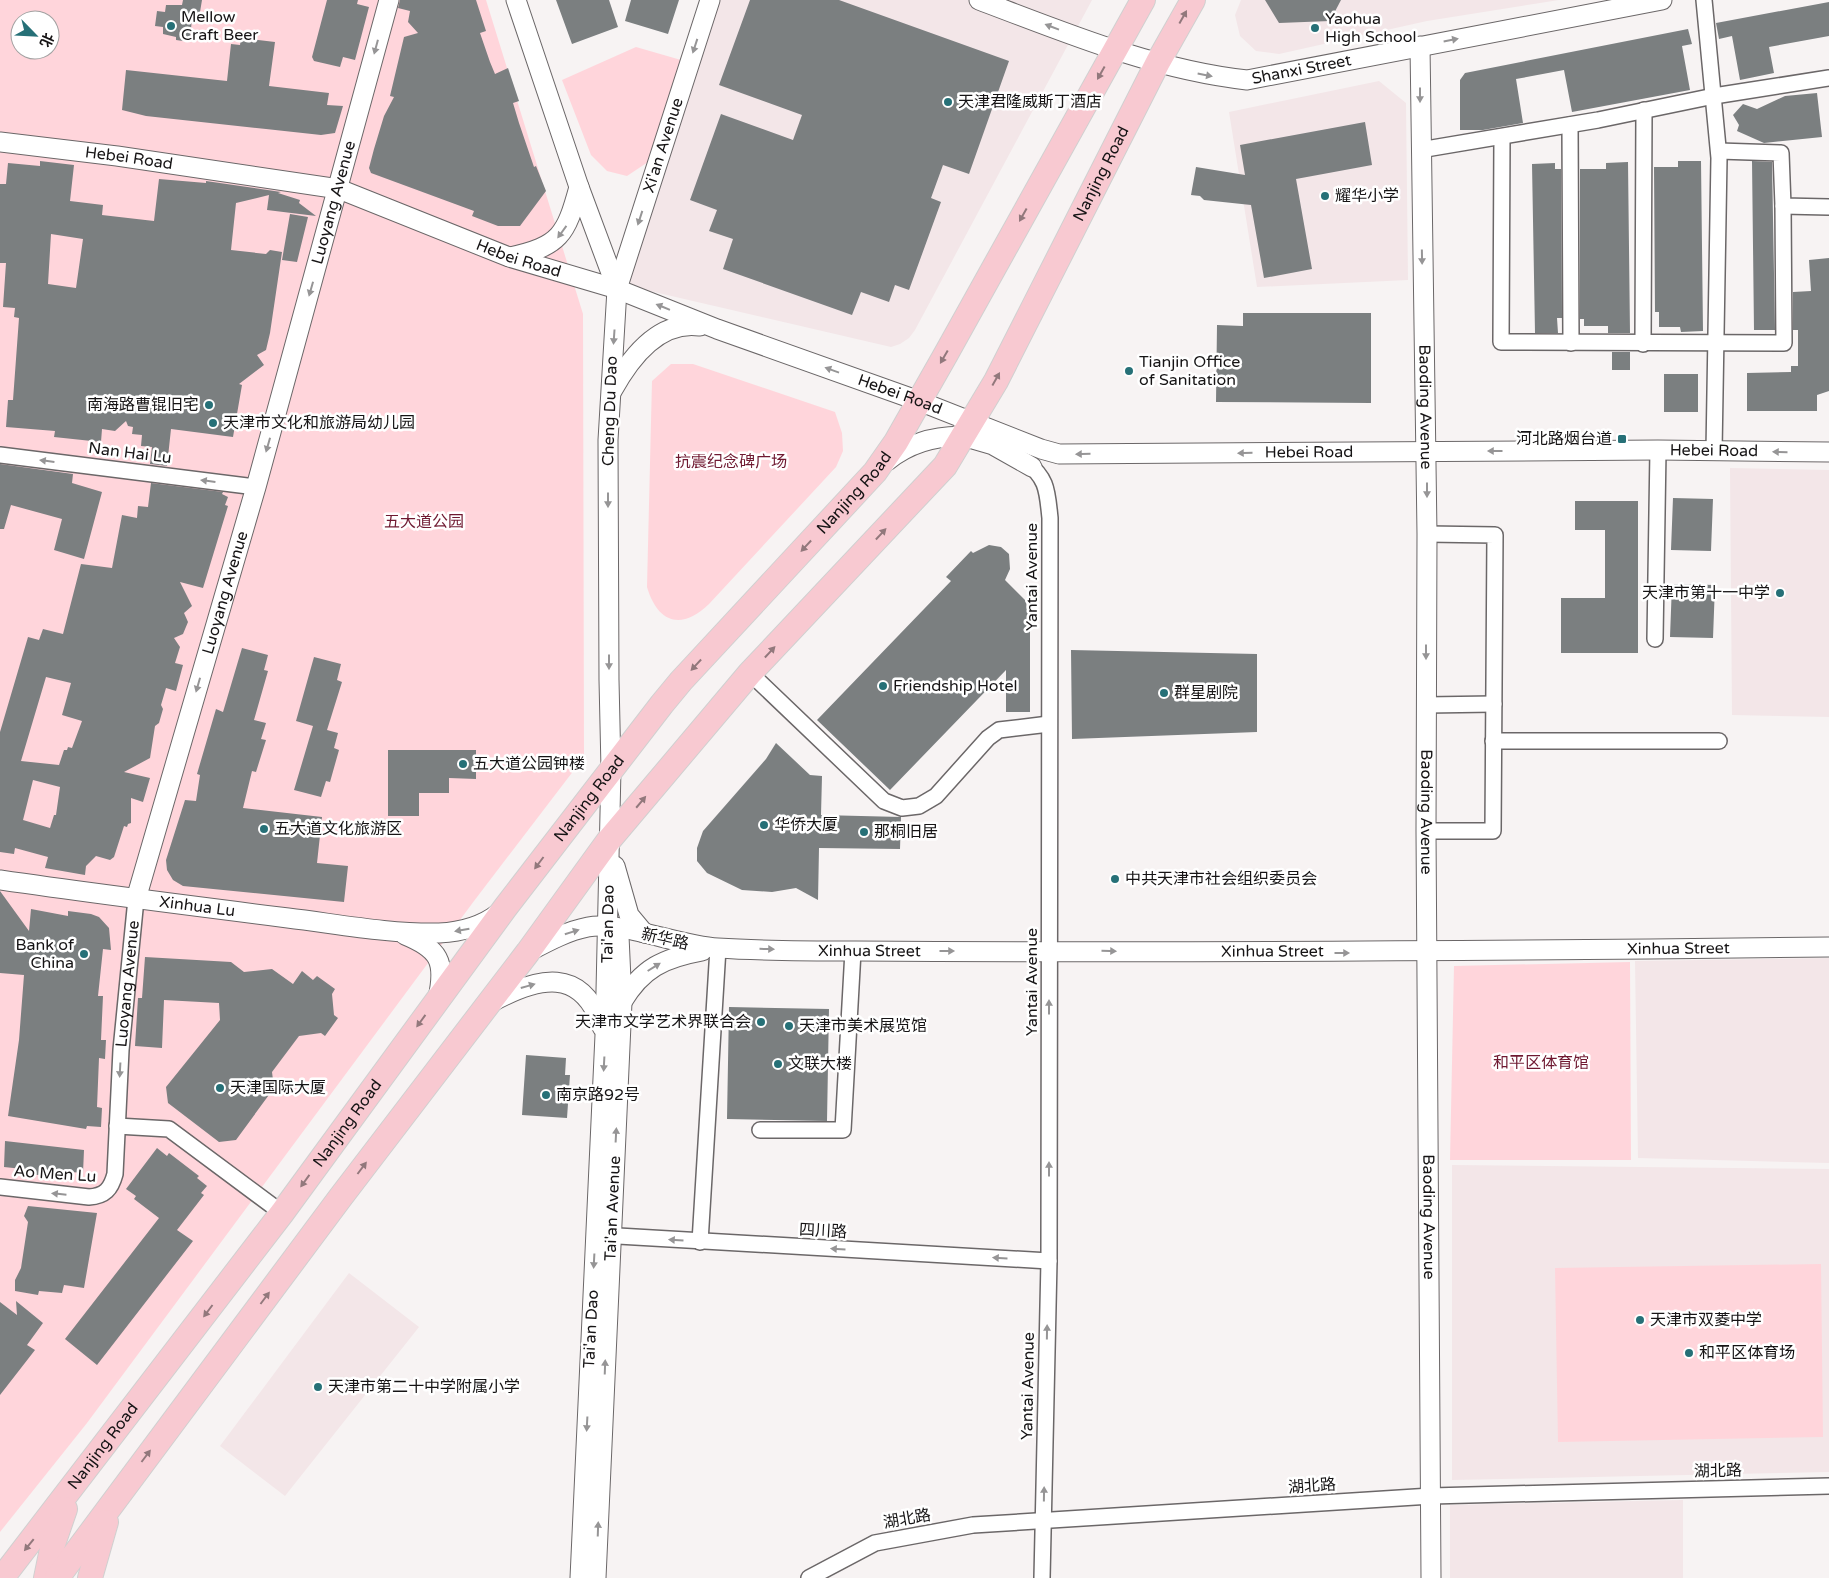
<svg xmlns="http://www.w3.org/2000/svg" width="1829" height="1578" font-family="'Varela Round','Noto Sans SC',sans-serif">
<rect width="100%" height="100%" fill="#f7f3f3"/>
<!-- built -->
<path fill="#f3e6e8" d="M714 0H1092L915 330 909 338 900 344 891 347 624 285Z
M1241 0H1559L1427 21 1279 54 1256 51 1240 36 1235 15Z
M1379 81 1406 103 1408 280 1257 287 1229 112Z
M1730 468 1829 470V717L1732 715Z
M1829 958V1163L1638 1158 1635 961Z
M1452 1165 1829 1169V1472L1452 1480Z
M349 1273 419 1327 285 1496 220 1446Z
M1683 1500V1578H1450V1505Z"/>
<!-- green -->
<path fill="#ffd5db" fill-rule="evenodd" d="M0 0H486L583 314 584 757 474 901 87 1423 0 1532ZM20 20H50V50H20Z
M636 47 681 60 651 160 627 176 607 171 591 155 562 80Z
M671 364H693L835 412 842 433 843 451 836 467 709 604C682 630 658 624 647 587L652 381Z
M1630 962 1631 1160H1450L1454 966Z
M1821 1264 1823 1437 1558 1442 1555 1268Z"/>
<!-- building -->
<path fill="#7b7f80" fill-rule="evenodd" d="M183 0H202L199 18 192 17 190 42 176 40V37L163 34V27L155 26 157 11 165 12 166 5H182Z
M327 0H358L357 4 369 7 355 60 343 57 340 67 314 61 312 57Z
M400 0H476L486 31 480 33 490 62 495 74 508 68 519 101 513 103 519 123 534 167 536 166 546 191 520 226H498L472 216 474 211 371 173 369 168 374 149 384 116 394 97 390 96 404 37 418 33 408 22 410 11 398 8Z
M556 0H609L618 27 572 44Z
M631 0H679L668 34 625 21Z
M750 0H839L1009 61 969 174 943 165 931 198 941 202 909 290 895 285 889 302 861 292 852 315 723 269 733 239 709 231 717 210 690 200 721 114 793 140 802 115 719 85Z
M1265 0H1341L1330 21 1279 23Z
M1829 2V36L1769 47 1774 73 1740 80 1732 36 1719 39 1716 23Z
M1688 29 1692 44 1682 46 1690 90 1572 112 1564 70 1516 79 1523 123 1483 130H1460V80L1465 73Z
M241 38 275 42 269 86 329 93 327 105 343 106 335 133 321 135 266 129 146 116 122 110 126 70 227 81 231 44 240 45Z
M1817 93 1822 137 1764 143 1737 131 1739 125 1733 115 1743 104 1757 109 1785 96Z
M1365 122 1372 165 1296 179 1312 269 1264 278 1251 205 1204 200 1200 196 1191 195 1196 167 1245 175 1240 145Z
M40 161 74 165 70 201 103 205 102 215 154 221 159 179 206 183V181L281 192 278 193 300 200 299 203 316 216 267 210 269 195 236 203 231 250 266 254 270 250 282 252 270 333 266 350 257 355 264 365 239 384 242 385 233 437 171 429 167 466 150 464 152 447 141 446 142 435 132 434 133 427 128 426 126 421 115 431 102 429 101 442 54 437 55 431 6 427 8 400H13L19 318 14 317 15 308 3 307 6 263H0V184H6L8 163 40 166ZM51 234 83 239 76 288 48 284Z
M1678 161H1701L1703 331 1681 332 1680 327H1659V312H1655L1654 167H1678Z
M1752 161 1772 162 1775 330H1754Z
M1628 162 1630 333H1608V326H1584V319H1580V169H1606V163Z
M1555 163V169H1561L1562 318H1557L1558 333H1535L1532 164Z
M290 214 308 217 297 262 282 260Z
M1829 258V391L1817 395V411H1747V373L1791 372V366H1798V330H1793V292L1811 291 1809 260Z
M1243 313H1371V403L1216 402 1217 325 1243 326Z
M1610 352H1630V370H1612V352Z
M1664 374H1698V412H1664Z
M0 464 73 474 72 483 102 492 84 559 54 550 62 519 11 505 4 529H0Z
M151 483 223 492 222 494 228 497 225 505 228 506 203 588 180 582 192 606 184 613 188 622 183 634 174 638 180 647 175 663 183 665 176 691 166 688 161 705 163 709 159 723 155 726 150 758 124 772 150 778 143 802 131 798V823L128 824 127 827 124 826 114 857 110 860 96 856 86 866 85 875 45 868 48 857 15 848 14 854 0 852V732L28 637 39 640 43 629 63 634 81 564 112 568 122 515 137 518 138 506 148 507ZM46 677 71 683 62 715 82 721 72 748 68 747 67 750H64L59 765 21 761ZM33 780 60 787 56 815H54L50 828 23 820Z
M1673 498 1713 499 1711 551 1671 550Z
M1575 501H1638V653H1561V598H1605V530H1575Z
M989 545 1001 547 1009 554 1010 569 1005 580 1026 601 1027 611H1030V712H1006V670L890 790 817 720 951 581 946 577 971 551 973 553Z
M1672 584 1715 585 1713 638 1670 637Z
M242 648 268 655 264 670 268 671 254 720 266 723 261 739 266 740 256 772 252 771 243 808 322 817 317 863 348 866 344 902 183 886 173 880 167 870 166 860 185 800 196 801 200 775 197 774 216 709 223 712Z
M1071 650 1257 654V732L1072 739Z
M314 657 341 664 337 680 342 682 327 730 338 733 334 748 339 750 330 782 326 781 321 797 294 790 313 726 296 721Z
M776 743 810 775 822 776 821 815 901 817 900 849 819 848 818 900 796 888 772 892 742 890 707 873 697 861V848L703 831 766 759Z
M388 750H476V779L449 778V793H419V816H388Z
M0 891 29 931 31 909 68 916V911L91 914 99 917 109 928 111 950 103 949 98 996H103L101 1040H106L105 1059 99 1058 97 1107 102 1108 101 1127 87 1126 86 1129 8 1116 19 1040 24 975 0 973Z
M145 957 231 962 244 972 272 969 293 984 302 971 313 980 317 976 335 989 332 994 334 1015 338 1018 325 1036 321 1033 299 1036 272 1072 274 1088 236 1140 219 1142 168 1103 166 1087 220 1020 219 1003 164 1000 162 1048 135 1046 138 998H142Z
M729 1007 829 1009 827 1121 727 1119Z
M526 1055 566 1058 565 1075H570L567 1118 522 1115Z
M5 1141 84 1150 83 1173 59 1171 58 1177H53L31 1174 32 1170 4 1167Z
M157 1148 167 1156 169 1153 199 1176 197 1178 207 1186 201 1193 204 1195 177 1230 193 1241 97 1365 65 1339 159 1218 134 1199 136 1196 126 1189Z
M28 1206 97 1213 84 1288 64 1285 62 1293 39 1291 38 1295 15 1291V1280L21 1268 28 1222 24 1216Z
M16 1301 43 1323 27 1345 35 1350 0 1395V1302L17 1315Z"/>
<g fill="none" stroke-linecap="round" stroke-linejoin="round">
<!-- minor casing -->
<g stroke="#6b6768" stroke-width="18">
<g id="minor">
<path d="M1704 0 1719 158 1714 451"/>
<path d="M1570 125 1571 343"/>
<path d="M1502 137 1501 342 1784 343 1783 206"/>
<path d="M1420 150 1598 120 1714 96 1829 78"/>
<path d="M1719 151 1781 153 1783 206 1829 207"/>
<path d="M1643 344 1644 110"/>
<path d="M0 455 256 487"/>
<path d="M1025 461C1048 479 1047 491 1050 518L1049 1261 1042 1578"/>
<path d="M1655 639 1658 450"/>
<path d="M750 673 884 801 902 808 919 806 936 796 988 738 999 730 1049 724"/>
<path d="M1426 705 1494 704"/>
<path d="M1493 741H1719"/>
<path d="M1426 831H1493L1495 535 1427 534"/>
<path d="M117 1126 169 1129 282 1213"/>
<path d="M760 1130H843L853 951"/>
<path id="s1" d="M0 1187 89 1197C105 1196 111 1189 115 1174L121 1050 136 899"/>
<path d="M601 1235 1049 1261"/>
<path d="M700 1242 718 948"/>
<path d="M809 1578 875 1543 973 1525 1431 1496 1829 1486"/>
</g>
</g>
<!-- tertiary casing -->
<g stroke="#6b6768" stroke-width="21">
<g id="tertiary">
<path d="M516 0 579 187 617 289 608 440 609 680 611 769 605 1035 580 1578"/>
<path id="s2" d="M979 0C1066 33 1155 70 1247 80L1662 0"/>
<path id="s3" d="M1420 46 1427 534 1426 831 1431 1578"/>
<path id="s4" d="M0 142 117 156 339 189 509 257 617 289 717 329 919 401 1041 449 1059 454 1658 450 1829 452"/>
<path d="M510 257C560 246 566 235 579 187"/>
<path id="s5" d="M617 289 710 0"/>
<path d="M612 391C630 358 659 320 700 326"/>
<path d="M962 436 993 445 1032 467"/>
<path d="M887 461C912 441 942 434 974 437"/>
<path d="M615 866 629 915 644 933"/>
<path id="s6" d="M0 880C96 894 192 906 288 918 338 924 389 934 439 933 461 932 481 927 499 913"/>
<path id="s7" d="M136 899 256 487 389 0"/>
<path d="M405 935C439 949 446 961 438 998"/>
<path id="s8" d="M528 952C547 942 567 931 588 927 622 921 679 946 718 948 763 951 810 951 856 951 1180 953 1505 951 1829 947"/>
<path d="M492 1002C538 977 582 966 602 1027"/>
<path d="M622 1002C642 968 664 958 702 951"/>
<path id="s9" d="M596 1578 622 1002 619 936"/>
</g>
</g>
<!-- primary casing -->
<g stroke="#d0d0d0" stroke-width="26">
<g id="primary">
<path id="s10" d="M2 1578 282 1213 505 908 662 704 681 681 875 472 896 442 946 354 1143 0"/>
<path d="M46 1578 53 1544 65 1509"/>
<path id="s11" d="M57 1578 340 1198 528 952 609 840 750 673 945 466 996 381 1158 62 1193 0"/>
<path d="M90 1578 106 1522"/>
</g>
</g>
<!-- minor -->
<use href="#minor" stroke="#fff" stroke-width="15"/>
<!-- tertiary -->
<use href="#tertiary" stroke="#fff" stroke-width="19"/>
<!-- primary -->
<use href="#primary" stroke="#f8c9d1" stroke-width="24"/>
</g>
<!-- one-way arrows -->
<defs><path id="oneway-solid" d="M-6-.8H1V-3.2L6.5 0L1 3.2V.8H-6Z" transform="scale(1.25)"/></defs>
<g fill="#92787c">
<use href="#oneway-solid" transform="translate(1183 17) rotate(-61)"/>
<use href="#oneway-solid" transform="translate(1101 73) rotate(119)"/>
<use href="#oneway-solid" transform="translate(1023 215) rotate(119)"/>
<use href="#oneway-solid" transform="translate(944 357) rotate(120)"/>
<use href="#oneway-solid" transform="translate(996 379) rotate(-61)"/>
<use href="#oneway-solid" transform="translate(881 534) rotate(-47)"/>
<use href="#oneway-solid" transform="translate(806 546) rotate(133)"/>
<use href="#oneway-solid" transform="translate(770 652) rotate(-47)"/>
<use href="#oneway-solid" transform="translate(696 665) rotate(133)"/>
<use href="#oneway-solid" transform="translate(641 802) rotate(-50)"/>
<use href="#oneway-solid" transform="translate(539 863) rotate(127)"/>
<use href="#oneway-solid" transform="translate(421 1021) rotate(126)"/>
<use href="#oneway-solid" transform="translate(362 1168) rotate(-53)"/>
<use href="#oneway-solid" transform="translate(305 1181) rotate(126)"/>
<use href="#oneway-solid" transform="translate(265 1298) rotate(-53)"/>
<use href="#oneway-solid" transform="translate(208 1311) rotate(127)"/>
<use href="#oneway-solid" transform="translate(146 1456) rotate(-53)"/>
<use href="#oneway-solid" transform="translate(29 1545) rotate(129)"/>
</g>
<g fill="#969596">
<use href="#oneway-solid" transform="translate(1052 27) rotate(-159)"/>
<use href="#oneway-solid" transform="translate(1451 40) rotate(-11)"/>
<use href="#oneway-solid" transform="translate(695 46) rotate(108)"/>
<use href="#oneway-solid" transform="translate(376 47) rotate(105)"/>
<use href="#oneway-solid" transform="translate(1205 75) rotate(11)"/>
<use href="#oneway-solid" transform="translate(1420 95) rotate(90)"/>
<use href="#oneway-solid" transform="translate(640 218) rotate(108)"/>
<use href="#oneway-solid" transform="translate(562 232) rotate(126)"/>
<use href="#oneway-solid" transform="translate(1422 257) rotate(89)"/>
<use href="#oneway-solid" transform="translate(311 289) rotate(106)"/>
<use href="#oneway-solid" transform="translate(663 307) rotate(-158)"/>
<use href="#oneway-solid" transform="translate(614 337) rotate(94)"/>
<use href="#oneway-solid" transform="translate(832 370) rotate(-160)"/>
<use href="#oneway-solid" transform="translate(268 445) rotate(106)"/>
<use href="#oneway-solid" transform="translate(1495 451) rotate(180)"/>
<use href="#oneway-solid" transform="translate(1780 452) rotate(-179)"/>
<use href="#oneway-solid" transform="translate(1245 453) rotate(179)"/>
<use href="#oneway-solid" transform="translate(1083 454) rotate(179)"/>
<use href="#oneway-solid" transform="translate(47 461) rotate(-173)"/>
<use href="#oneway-solid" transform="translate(208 481) rotate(-173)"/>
<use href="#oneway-solid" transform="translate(1427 490) rotate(90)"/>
<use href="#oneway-solid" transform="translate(608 500) rotate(90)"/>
<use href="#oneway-solid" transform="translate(1426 652) rotate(90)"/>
<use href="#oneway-solid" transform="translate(609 662) rotate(90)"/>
<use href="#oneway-solid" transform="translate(198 685) rotate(106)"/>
<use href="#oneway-solid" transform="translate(462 930) rotate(170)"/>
<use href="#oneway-solid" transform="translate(572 932) rotate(-17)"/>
<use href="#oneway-solid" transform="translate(767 949) rotate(1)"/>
<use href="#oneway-solid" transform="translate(947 951)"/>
<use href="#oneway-solid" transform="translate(1109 951) rotate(1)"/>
<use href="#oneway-solid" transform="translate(1342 953)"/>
<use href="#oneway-solid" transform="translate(654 967) rotate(-32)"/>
<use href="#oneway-solid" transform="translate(528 986) rotate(-16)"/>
<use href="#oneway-solid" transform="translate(1049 1007) rotate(-90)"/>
<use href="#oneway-solid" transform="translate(604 1064) rotate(93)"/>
<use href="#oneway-solid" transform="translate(120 1070) rotate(93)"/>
<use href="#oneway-solid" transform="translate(616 1135) rotate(-87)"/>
<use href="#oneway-solid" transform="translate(1049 1169) rotate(-90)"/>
<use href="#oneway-solid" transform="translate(59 1194) rotate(-174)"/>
<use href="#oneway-solid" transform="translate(676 1240) rotate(-176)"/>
<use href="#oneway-solid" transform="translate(838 1249) rotate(-177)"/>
<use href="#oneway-solid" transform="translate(1000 1258) rotate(-177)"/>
<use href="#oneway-solid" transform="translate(594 1261) rotate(93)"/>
<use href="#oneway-solid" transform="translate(1047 1332) rotate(-89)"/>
<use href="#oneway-solid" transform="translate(605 1367) rotate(-88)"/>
<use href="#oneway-solid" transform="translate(587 1424) rotate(93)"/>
<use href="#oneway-solid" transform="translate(1044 1494) rotate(-89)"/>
<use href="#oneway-solid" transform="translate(598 1529) rotate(-88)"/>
</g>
<!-- markers -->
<g fill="#267077" stroke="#fff" stroke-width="2">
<circle cx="171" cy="26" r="5"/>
<circle cx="1315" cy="28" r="5"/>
<circle cx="948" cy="102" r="5"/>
<circle cx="1325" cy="196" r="5"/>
<circle cx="1129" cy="371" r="5"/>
<circle cx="209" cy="405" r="5"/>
<circle cx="213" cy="423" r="5"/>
<rect x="1617" y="434" width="10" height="10" rx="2.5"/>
<circle cx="1780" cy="593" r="5"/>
<circle cx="883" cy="686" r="5"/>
<circle cx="1164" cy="693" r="5"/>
<circle cx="463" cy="764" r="5"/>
<circle cx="764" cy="825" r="5"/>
<circle cx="264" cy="829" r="5"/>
<circle cx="864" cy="832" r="5"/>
<circle cx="1115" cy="879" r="5"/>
<circle cx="84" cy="954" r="5"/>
<circle cx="761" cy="1022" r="5"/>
<circle cx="789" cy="1026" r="5"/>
<circle cx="778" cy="1064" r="5"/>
<circle cx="220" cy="1088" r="5"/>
<circle cx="546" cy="1095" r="5"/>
<circle cx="1640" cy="1320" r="5"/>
<circle cx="1689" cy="1353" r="5"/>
<circle cx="318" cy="1387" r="5"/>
</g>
<g text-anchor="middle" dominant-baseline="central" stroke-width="5" stroke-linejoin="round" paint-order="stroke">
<!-- poi labels -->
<g font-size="16" fill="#161415" stroke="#fff" text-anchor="start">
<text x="181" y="17">Mellow<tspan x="181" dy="18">Craft Beer</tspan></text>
<text x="1325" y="19">Yaohua<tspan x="1325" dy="18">High School</tspan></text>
<text x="958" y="102">天津君隆威斯丁酒店</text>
<text x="1335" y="196">耀华小学</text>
<text x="1139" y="362">Tianjin Office<tspan x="1139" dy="18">of Sanitation</tspan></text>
<text x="199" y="405" text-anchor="end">南海路曹锟旧宅</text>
<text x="223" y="423">天津市文化和旅游局幼儿园</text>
<text x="1612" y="439" text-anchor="end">河北路烟台道</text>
<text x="1770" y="593" text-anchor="end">天津市第十一中学</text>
<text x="893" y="686">Friendship Hotel</text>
<text x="1174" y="693">群星剧院</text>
<text x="473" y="764">五大道公园钟楼</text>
<text x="774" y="825">华侨大厦</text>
<text x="274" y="829">五大道文化旅游区</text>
<text x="874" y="832">那桐旧居</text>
<text x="1125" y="879">中共天津市社会组织委员会</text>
<text x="74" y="945" text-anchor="end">Bank of<tspan x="74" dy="18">China</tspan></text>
<text x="751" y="1022" text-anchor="end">天津市文学艺术界联合会</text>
<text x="799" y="1026">天津市美术展览馆</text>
<text x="788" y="1064">文联大楼</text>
<text x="230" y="1088">天津国际大厦</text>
<text x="556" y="1095">南京路92号</text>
<text x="1650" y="1320">天津市双菱中学</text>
<text x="1699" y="1353">和平区体育场</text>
<text x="328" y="1387">天津市第二十中学附属小学</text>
</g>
<!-- street labels -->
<g font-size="16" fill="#161415" stroke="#fff">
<text stroke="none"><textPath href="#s2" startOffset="336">Shanxi Street</textPath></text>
<text stroke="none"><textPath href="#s5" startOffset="151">Xi'an Avenue</textPath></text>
<text stroke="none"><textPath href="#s4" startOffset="130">Hebei Road</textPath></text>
<text stroke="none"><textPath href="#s11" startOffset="1756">Nanjing Road</textPath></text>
<text stroke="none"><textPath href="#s7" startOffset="724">Luoyang Avenue</textPath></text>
<text stroke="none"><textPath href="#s4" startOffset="535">Hebei Road</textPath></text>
<text stroke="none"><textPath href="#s4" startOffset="940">Hebei Road</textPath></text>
<text stroke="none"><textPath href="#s3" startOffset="361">Baoding Avenue</textPath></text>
<text transform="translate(610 411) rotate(-88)">Cheng Du Dao</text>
<text stroke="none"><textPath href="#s4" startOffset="1765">Hebei Road</textPath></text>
<text stroke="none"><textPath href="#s4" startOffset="1360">Hebei Road</textPath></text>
<text transform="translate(130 453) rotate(7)">Nan Hai Lu</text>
<text stroke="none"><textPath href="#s10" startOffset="1381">Nanjing Road</textPath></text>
<text transform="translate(1032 577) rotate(-90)">Yantai Avenue</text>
<text stroke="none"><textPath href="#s7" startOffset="319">Luoyang Avenue</textPath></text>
<text stroke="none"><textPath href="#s10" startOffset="976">Nanjing Road</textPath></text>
<text stroke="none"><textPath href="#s3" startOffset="766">Baoding Avenue</textPath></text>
<text stroke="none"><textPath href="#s6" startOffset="199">Xinhua Lu</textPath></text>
<text transform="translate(608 924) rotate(-89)">Tai'an Dao</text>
<text transform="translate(665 939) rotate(13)">新华路</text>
<text stroke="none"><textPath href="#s8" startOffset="1158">Xinhua Street</textPath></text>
<text stroke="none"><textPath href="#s8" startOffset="349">Xinhua Street</textPath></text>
<text stroke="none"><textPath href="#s8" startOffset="752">Xinhua Street</textPath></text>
<text transform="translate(1032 982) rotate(-90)">Yantai Avenue</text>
<text stroke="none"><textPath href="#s1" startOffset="318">Luoyang Avenue</textPath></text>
<text stroke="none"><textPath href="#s10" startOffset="571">Nanjing Road</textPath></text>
<text transform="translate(55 1174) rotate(4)">Ao Men Lu</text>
<text stroke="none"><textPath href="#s9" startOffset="370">Tai'an Avenue</textPath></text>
<text stroke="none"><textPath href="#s3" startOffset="1171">Baoding Avenue</textPath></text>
<text transform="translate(823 1231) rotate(3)">四川路</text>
<text transform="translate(591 1329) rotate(-87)">Tai'an Dao</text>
<text transform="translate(1028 1386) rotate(-89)">Yantai Avenue</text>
<text stroke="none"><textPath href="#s10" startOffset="166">Nanjing Road</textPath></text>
<text transform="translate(1718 1471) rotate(-1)">湖北路</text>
<text transform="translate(1312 1486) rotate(-4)">湖北路</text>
<text transform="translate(907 1519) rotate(-10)">湖北路</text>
</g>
<!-- park labels -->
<g font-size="16" fill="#6f1931" stroke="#fff">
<text x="731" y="462">抗震纪念碑广场</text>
<text x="424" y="522">五大道公园</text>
<text x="1541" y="1063">和平区体育馆</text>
</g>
</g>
<!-- north arrow -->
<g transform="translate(35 35) rotate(114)"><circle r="24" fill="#ffffff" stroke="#a2a1a1"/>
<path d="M0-4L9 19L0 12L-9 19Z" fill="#267077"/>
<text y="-8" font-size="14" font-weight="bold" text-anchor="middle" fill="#161415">北</text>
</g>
</svg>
